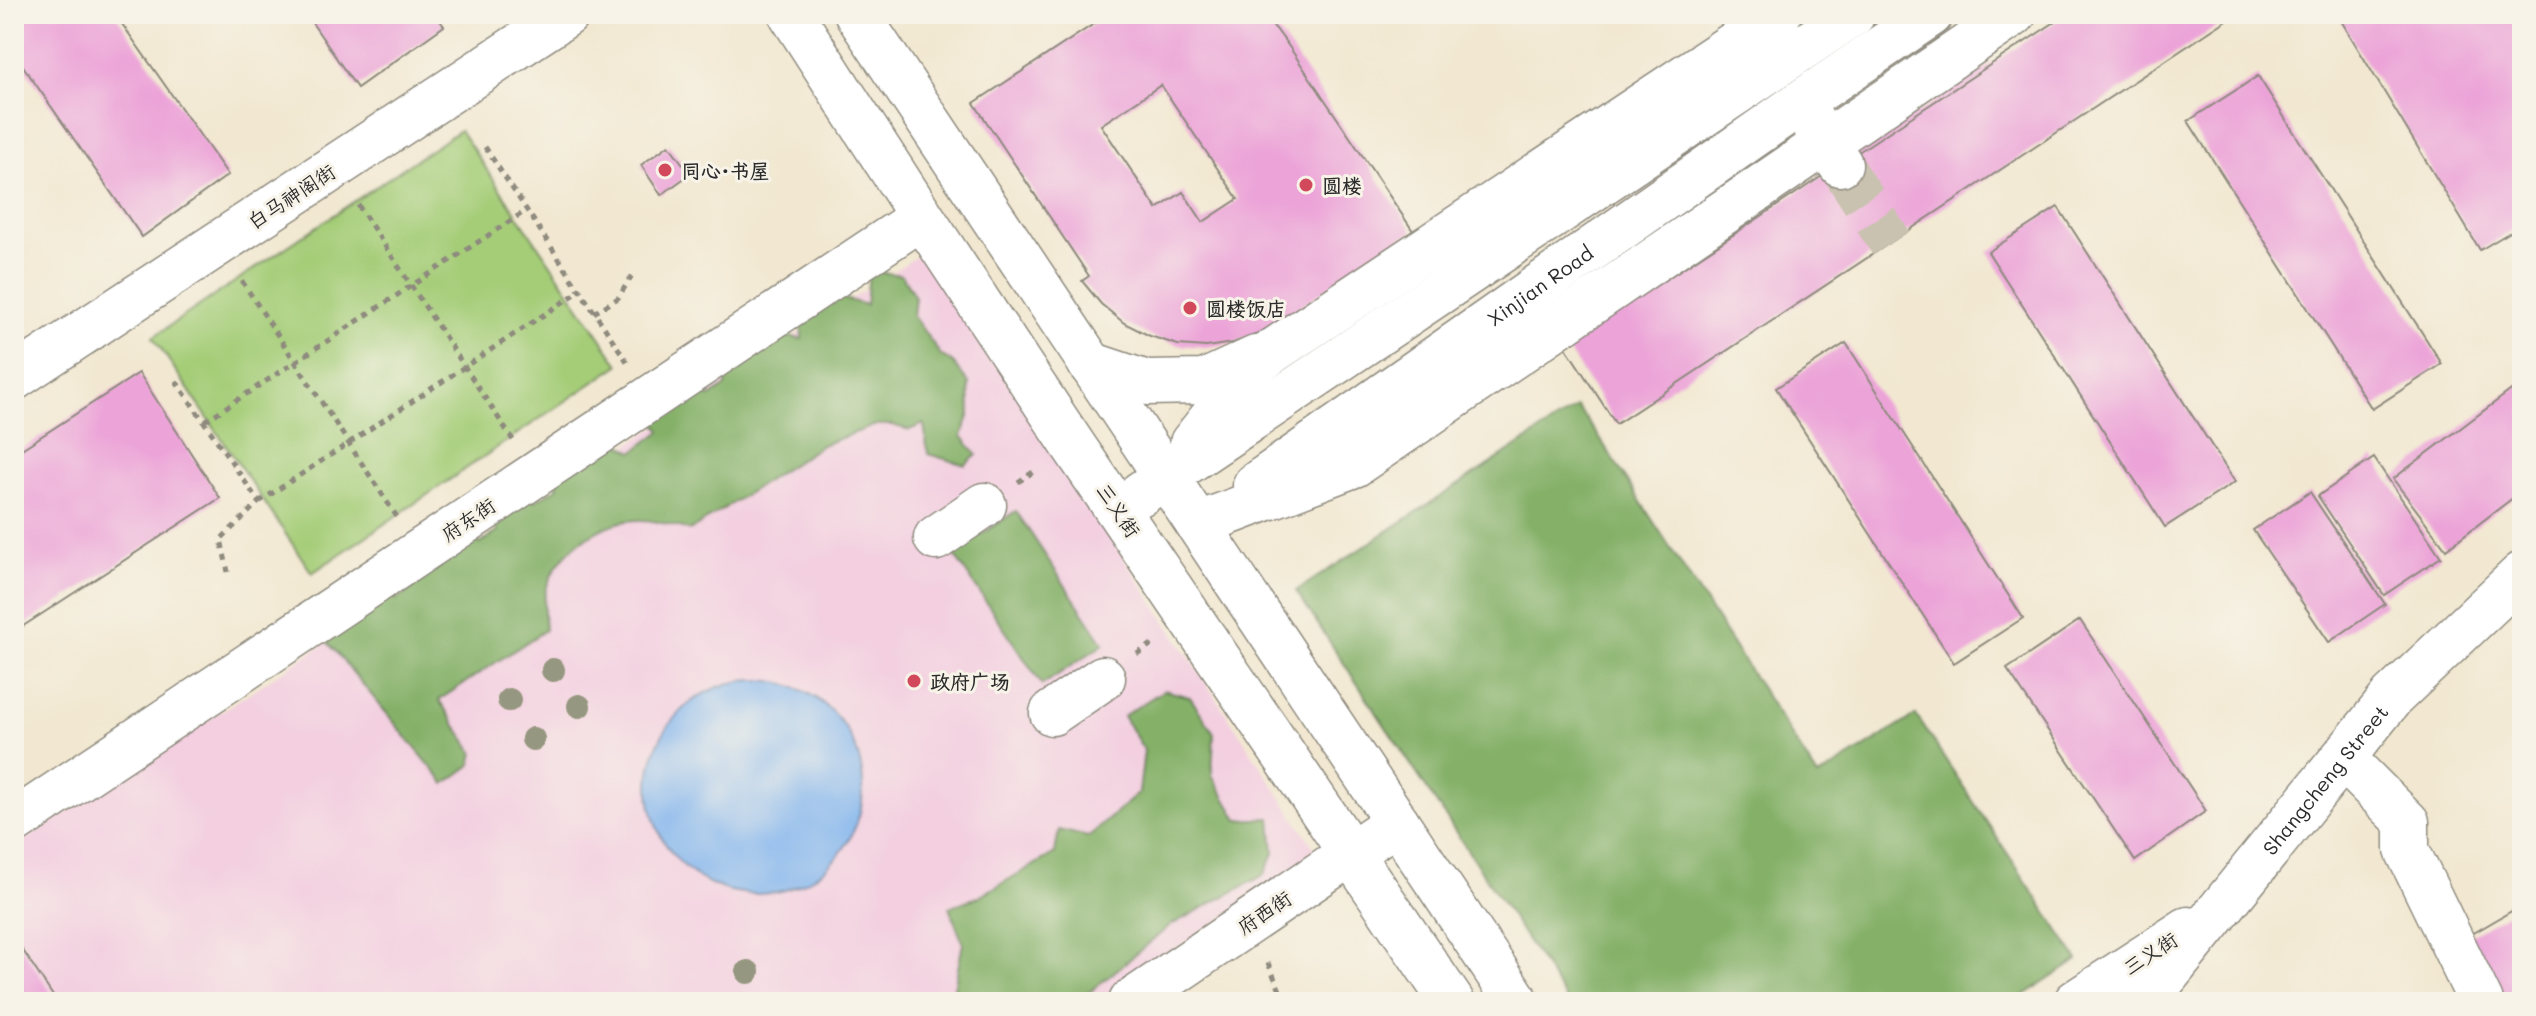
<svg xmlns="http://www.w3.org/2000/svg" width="2536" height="1016" font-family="Mali,'LXGW WenKai TC',sans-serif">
<rect width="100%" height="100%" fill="#f7f3e8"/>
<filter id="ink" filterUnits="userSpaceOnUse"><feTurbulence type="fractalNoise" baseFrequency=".0125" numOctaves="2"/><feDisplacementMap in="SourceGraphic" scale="16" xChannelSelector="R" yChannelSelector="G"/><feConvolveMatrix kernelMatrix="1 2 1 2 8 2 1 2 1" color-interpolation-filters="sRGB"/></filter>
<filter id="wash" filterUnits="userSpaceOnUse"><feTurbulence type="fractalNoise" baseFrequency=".006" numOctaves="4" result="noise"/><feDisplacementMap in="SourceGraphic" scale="32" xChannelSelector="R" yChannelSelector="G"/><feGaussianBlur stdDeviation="1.8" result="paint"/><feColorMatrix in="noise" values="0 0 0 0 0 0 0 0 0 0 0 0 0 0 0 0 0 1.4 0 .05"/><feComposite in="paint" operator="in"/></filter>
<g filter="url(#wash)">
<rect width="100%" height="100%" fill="#f2e8d1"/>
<!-- built -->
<path fill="#f3cfe0" d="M923 252 1319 855 1094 1002H14V847Z"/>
<!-- green -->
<path fill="#a5cd78" stroke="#687c52" stroke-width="2" d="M460 130 619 365 312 573 153 337Z"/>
<!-- forest -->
<path fill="#84b068" stroke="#586e4a" stroke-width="2" d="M869 271 902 275 915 297 913 316 941 355 953 363 969 383 970 414 962 436 977 455 965 465 928 454 924 424 909 430 892 425H876L822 445 691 530C676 527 658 520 642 520 605 519 563 547 549 581 542 596 544 614 545 630L439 700 474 753 471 765 445 784 316 628 387 581 397 599 413 588 406 564 468 529 480 544 498 531 487 513 527 489 535 501 558 487 551 473 608 436 633 452 661 431 648 412 696 390 710 397 726 386V368L781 335 802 339 801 316 834 296 866 305Z
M1577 407 1599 437 1818 777 1916 715 2078 960 2014 1002H1568L1296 591Z
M1016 511 1104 644 1042 685 953 553Z
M1164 690 1190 697 1214 733 1212 775 1238 820 1271 818 1274 853 1264 875 1171 925 1091 991 1058 1002H947L953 993 963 943 949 907 978 897 1055 853 1059 830 1088 837 1139 793 1144 750 1123 716Z"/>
<!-- water -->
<path fill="#81b4ee" stroke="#56708c" stroke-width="2" d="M649 787a107 107 0 1 1 214 0a107 107 0 1 1-214 0Z"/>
<g id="blocks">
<!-- building -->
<path fill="#eca4d8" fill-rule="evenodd" d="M14 14H115L228 175 142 237 14 53Z
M306 14H435L444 26 357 88Z
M1109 14 1260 15 1276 29 1290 48 1413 231 1258 334 1233 343 1206 347 1178 345 1150 336 1124 323 1101 304 1082 281 1089 276 974 103ZM1161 85 1238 199 1203 222 1183 192 1157 209 1101 125Z
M2067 14H2236L1616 424 1565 346Z
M2337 14H2522V225L2480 250Z
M2258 76 2442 364 2372 409 2188 121Z
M669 145 690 174 661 195 641 165Z
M2058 207 2235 482 2165 527 1988 252Z
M1846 343 2023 618 1954 663 1776 388Z
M139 373 220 498 14 632V454Z
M2522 382V491L2446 549 2393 479Z
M2374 458 2441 557 2384 595 2318 496Z
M2310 492 2385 604 2329 642 2253 530Z
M2080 620 2206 811 2135 861 2007 669Z
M2522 905V1002H2496L2460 941Z
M14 937 57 1002H14Z"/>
</g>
</g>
<g filter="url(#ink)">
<use href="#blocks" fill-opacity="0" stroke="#8e8a7e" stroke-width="2"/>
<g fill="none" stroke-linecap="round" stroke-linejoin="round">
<!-- minor-tunnel -->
<path stroke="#cac2b0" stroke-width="44" stroke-dasharray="44 22" stroke-linecap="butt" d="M1840 164 1891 243"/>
<!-- minor casing -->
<g stroke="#8e8a7e" stroke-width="47">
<path id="minor" d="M1800 103 1840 164
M14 378 567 14
M936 538 984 505
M1052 713 1103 678
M2343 758 2407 822V850L2481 1002
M14 822 922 217
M1131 1002 1397 822"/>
</g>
<!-- major casing -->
<g stroke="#8e8a7e" stroke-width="47">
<g id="major">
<path d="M791 14 922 217 1073 445 1452 1002"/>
<path d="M857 14 1517 1002"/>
<path d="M1090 364 1147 383 1204 382 1256 358"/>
<path d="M1192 443 1253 366 1273 351 1779 14"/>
<path id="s1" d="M1255 485 1800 103 1931 14"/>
<path d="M1140 494 1853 14"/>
<path d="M1199 524 1354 465 2014 14"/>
<path d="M2076 1002 2188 929"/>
<path id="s2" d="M2145 1002 2392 697 2522 574"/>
</g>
</g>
<!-- path -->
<path stroke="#8e8a7e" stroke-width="5" stroke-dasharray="6 6" stroke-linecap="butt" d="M485 147 628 363
M358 205 513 440
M242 281 397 517
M594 313 618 298 633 274
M176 381 259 502 221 539 228 572
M205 421 527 210
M1018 482 1036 470
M259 502 580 291
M1137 654 1155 642
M1268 963 1285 1002"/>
<!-- minor -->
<use href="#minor" stroke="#fff" stroke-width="44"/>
<!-- major -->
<use href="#major" stroke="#fff" stroke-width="44"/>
</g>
<!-- trees -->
<g fill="#969780">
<circle cx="553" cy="670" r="12"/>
<circle cx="509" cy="700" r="12"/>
<circle cx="579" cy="706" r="12"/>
<circle cx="533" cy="739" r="12"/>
<circle cx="748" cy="972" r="12"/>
</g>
</g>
<!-- markers -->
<g fill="#d1495b" stroke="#f7f3e8" stroke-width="3">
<circle cx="665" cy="170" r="8"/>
<circle cx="1306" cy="185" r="8"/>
<circle cx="1190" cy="308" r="8"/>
<circle cx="914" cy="681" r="8"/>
</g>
<g text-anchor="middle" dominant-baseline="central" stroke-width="6" stroke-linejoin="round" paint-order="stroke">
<!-- poi labels -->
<g font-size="20" font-weight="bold" fill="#2b2b2b" stroke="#f7f3e8" text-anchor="start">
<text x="681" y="170">同心·书屋</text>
<text x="1322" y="185">圆楼</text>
<text x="1206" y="308">圆楼饭店</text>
<text x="930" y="681">政府广场</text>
</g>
<!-- street labels -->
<g font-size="20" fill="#2b2b2b" stroke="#f7f3e8">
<text transform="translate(291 196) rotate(-33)">白马神阁街</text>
<text stroke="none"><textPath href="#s1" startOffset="348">Xinjian Road</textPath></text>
<text transform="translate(1119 510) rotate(56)">三义街</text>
<text transform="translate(468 519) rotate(-34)">府东街</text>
<text stroke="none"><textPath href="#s2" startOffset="286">Shangcheng Street</textPath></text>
<text transform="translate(1264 912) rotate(-34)">府西街</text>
<text transform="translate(2150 953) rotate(-33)">三义街</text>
</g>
</g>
<!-- margin -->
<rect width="2536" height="1016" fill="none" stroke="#f7f3e8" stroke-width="48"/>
</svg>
